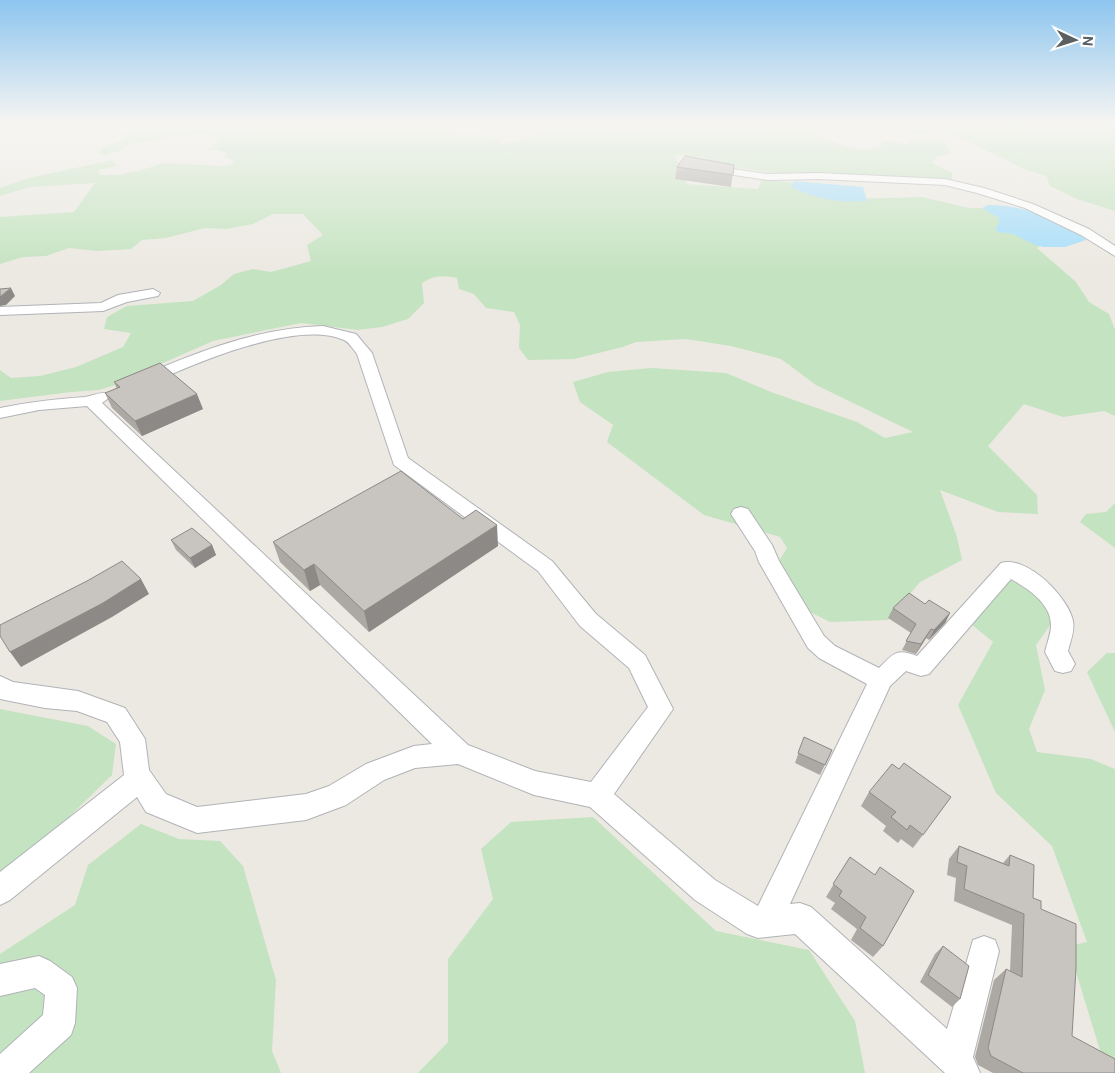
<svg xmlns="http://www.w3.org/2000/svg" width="1115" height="1073" font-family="Roboto,sans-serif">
<rect width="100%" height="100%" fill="#ece9e2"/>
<!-- green -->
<path fill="#c4e3c0" d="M0 122H57L0 132Z
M149 122H441C452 142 474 132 491 137 495 138 499 142 502 144 517 141 536 138 546 126 553 125 559 124 566 124 592 126 638 141 660 122H797L817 136 845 146 863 150 879 147 883 141 907 144 914 140H939L946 143 950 154 937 157 932 163 952 173V183L880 179 842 181 797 177 717 164 706 158 675 155 687 184 758 189 762 179 796 183 851 199 922 197 969 208H994L1042 245 1037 248 1076 282 1089 302 1109 314 1115 330V416L1104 411 1063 417 1024 404 988 446 1037 495 1038 514 998 512 940 490 957 537 962 560 920 582 888 620 830 622 804 609 777 564 787 548 780 537 704 515 607 442 613 425 580 402 573 382 608 372 651 368 726 373 771 392 857 422 885 438 913 432 816 385 781 359 731 346 686 339 636 342 623 347 574 359 528 360 519 348 520 325 514 312 486 308 474 294 459 289 457 278C445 275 433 275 422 283L424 303 408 319 382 327 358 330 301 323 213 341 154 367 132 380 99 390 71 392 0 401V370L11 378 40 376 76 367 123 347 131 333 104 329 107 317 127 306 193 301 221 285 234 274 253 269 271 272 311 261 307 245 323 235 303 214H273L253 224 226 229 205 228 166 238 142 240 131 249 97 251 69 248 46 256 23 257 0 264V217L74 212 95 183 30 187 0 196V188L29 178 112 160 117 166 99 170 100 175H117L138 171 164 163 224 166 233 164V160L225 157 226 153 219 150H208L221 138 203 134 168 137 154 141 131 143 120 151 105 155 101 154 100 150 104 146 121 141 131 129Z
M884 122H1115V211L1077 199 1050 186 1046 176 1024 169 945 130C922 136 903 136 884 122Z
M1115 503V548L1080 522 1086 514 1106 512Z
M1009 572 1048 602 1051 624 1036 645 1045 690 1029 729 1037 752 1091 759 1115 769V1064L1103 1060 1068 946 1087 942 1052 846 996 793 958 705 993 642 965 619Z
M1107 653H1115V732L1087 672Z
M0 709 88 726 116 744 112 775 70 816 28 868 0 885Z
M593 817 716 931 809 950 855 1021 865 1073H418L448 1042V959L493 899 481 849 511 822Z
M141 824 179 839 220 841 243 866 276 980 272 1051 281 1073H0V954L75 905 88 865Z"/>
<!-- water -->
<path fill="#a5defa" d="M794 181 863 187 867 201C839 203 816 199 791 187Z
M988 205C1016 204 1067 219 1086 240L1065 247H1044L1035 245 1013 234 998 232 995 229 999 223V218L982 208Z"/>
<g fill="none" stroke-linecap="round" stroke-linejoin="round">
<!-- minor casing -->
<g stroke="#b0b3b7" stroke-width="2">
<path id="minor" d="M705 165 768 174 819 173 945 179 984 188 1033 204 1089 229 1115 246V256L1081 235 1025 208 977 193 945 185 819 179 768 180 701 170 700 168Z
M153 289 160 293 158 296 127 302 103 311 0 315V307L101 303 118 295Z
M323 326 356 334 372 353 408 458 552 561 596 614 645 655 673 709 614 794 715 880 758 906 867 684 819 658 808 648 759 562 755 551 731 514 734 509 741 507 748 509 772 545 779 561 824 636 835 646 879 668C894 653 896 648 917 656L1001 563C1027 555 1068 597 1073 621 1075 631 1070 642 1068 651L1075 664 1071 671 1063 673 1055 671 1045 652C1047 643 1051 634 1051 625 1051 603 1027 588 1011 579L929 674 921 676 906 671 890 686 790 904 800 903 811 907 947 1029 973 940 984 936 995 940 999 951 973 1057 980 1073H945L795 934 758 938 747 934 695 900 590 807 534 795 458 764 415 768 384 780 346 805 306 820 197 833 146 812 137 797 10 900 0 905V872L124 775 120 742 107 722 77 711 45 708 0 699V676L13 682 78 691 125 708 145 739 149 770 166 794 197 807 306 794 329 786 366 764 414 746 432 744 87 406 39 410 0 418V408C29 402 56 399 85 397 94 396 99 391 108 394L110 397 102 403 468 745 535 771 591 782 648 707 629 668 580 626 538 571 394 465 357 354C353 349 349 342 344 340 296 319 194 364 149 384H137L135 381 137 378C197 352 257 328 323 326Z
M39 956 50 961 72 977 77 988 75 1023 71 1035 29 1073H0V1054L43 1015 45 995 35 988 0 996V964Z"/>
</g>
<!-- minor -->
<use href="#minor" fill="#fff" fill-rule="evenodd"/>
</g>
<!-- wall -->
<path fill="#aca9a4" d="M734 165 731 187 675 179 677 167Z
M114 382 203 409 142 436 112 408 105 393 117 389Z
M171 540 212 545 216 555 195 568 176 550Z
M273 542 498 546 369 632 320 585 310 591 280 562Z
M925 604 950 613 945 623 929 640 926 638 916 654 902 650 911 633 888 618 893 608Z
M804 737 832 750 820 775 795 763Z
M899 769 951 797 913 848 901 839 898 843 883 831 886 826 861 806 869 792Z
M959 846 1003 863 1010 855 1033 898 1041 909 1072 1036 1115 1073H993L978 1065 975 1057 994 980 1006 969 1010 971 1012 925 954 901 956 878 947 875 949 859Z
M850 857 883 946 873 957 851 940 857 929 831 909 835 903 826 897Z
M943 946 960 999 952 1007 920 982 935 954Z"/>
<!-- shaded-wall -->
<path fill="#8c8986" d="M11 288 15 296 6 305 0 306V297Z
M197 394 203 409 142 436 135 421Z
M497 525 498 546 369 632 364 611Z
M212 545 216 555 195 568 190 558Z
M314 564 320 585 310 591 304 570Z
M141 579 149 594 112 617 21 667 10 652Z
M950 613 945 623 929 640 934 630Z
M931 629 926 638 916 654 921 644Z"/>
<!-- building -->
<path fill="#c8c4bf" stroke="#8c8986" d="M685 156 734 165 733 175 677 167Z
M11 288 1 296 0 297V289Z
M160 363 197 394 135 421 105 393 120 387 114 382Z
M401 471 463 519 476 510 497 525 364 611 314 564 304 570 273 542Z
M192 528 212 545 190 558 171 540Z
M122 561 141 579 103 603 10 652 0 636V625L87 581Z
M909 593 925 604 929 600 950 613 934 630 931 629 921 644 906 641 916 624 893 608Z
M804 737 832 750 825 765 798 753Z
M904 763 951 797 923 835 910 825 907 830 891 817 896 812 869 792 892 764 899 769Z
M959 846 1009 866 1010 855 1034 865 1033 898 1041 901V909L1076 924V968L1072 1036 1115 1059V1073H1023L991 1056 988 1048 1006 969 1022 977 1024 914 964 889 967 866 957 862Z
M850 857 875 875 880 867 914 891 883 946 860 928 866 917 839 896 842 891 833 884Z
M943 946 969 966 960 999 928 975Z"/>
<!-- sky -->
<linearGradient id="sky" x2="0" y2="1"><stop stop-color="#8dc5ef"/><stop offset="0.45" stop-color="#f6f5f2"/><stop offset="1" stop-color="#f6f5f2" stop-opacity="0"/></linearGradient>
<rect width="1115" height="273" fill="url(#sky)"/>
<!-- north arrow -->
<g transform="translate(1075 40) rotate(94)" stroke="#ffffff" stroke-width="4" paint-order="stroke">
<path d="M0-4L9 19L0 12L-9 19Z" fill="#5a5f62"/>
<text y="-8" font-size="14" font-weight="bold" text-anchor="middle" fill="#5a5f62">N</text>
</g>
</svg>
